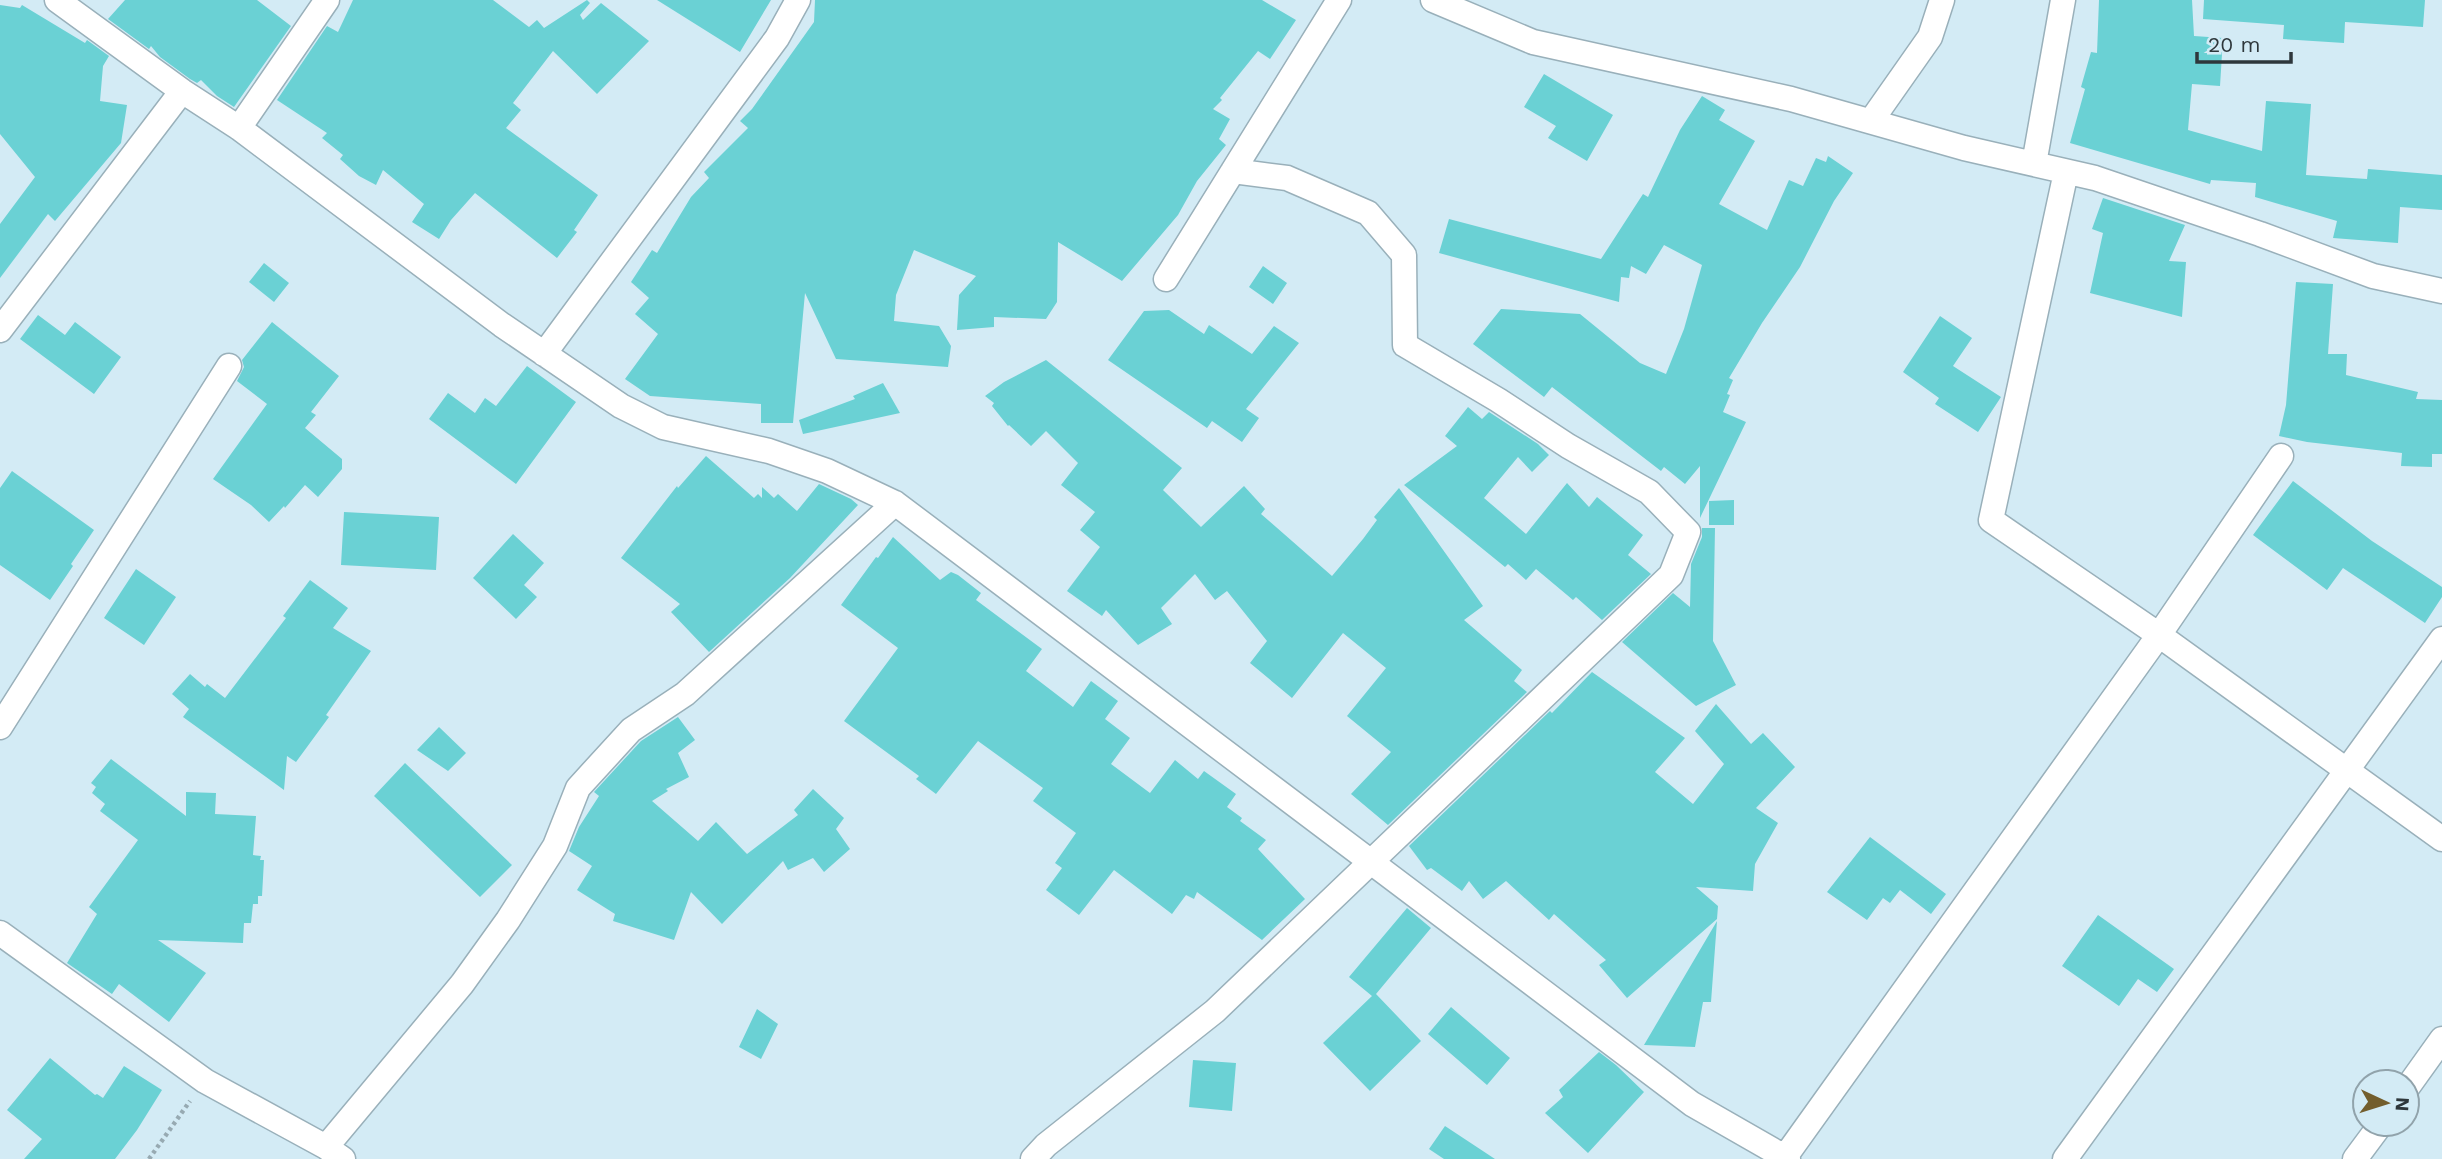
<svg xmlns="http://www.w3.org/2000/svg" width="2442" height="1159" font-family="'Work Sans',sans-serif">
<rect width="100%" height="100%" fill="#d3ebf5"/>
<!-- building -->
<path fill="#6ad1d4" d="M125 0H257L291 26 234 107 217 96 201 80 197 83 190 79 160 57 151 46 149 49 108 19Z
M353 0H493L529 27 537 20 544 28 587 0 590 3 580 15 583 20 601 3 649 41 597 94 553 51 513 103 521 110 506 128 598 195 574 230 577 232 557 258 475 193 451 220 439 239 412 222 424 204 383 170 376 185 359 176 340 159 343 155 322 138 327 133 277 100 327 26 338 32Z
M657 0H771L740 52Z
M815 0H1262L1296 20 1270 59 1258 51 1220 98 1222 100 1213 109 1230 119 1219 139 1226 145 1197 181 1178 215 1122 281 1058 242 1057 302 1046 319 994 317V327L957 330 959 295 976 276 914 250 896 295 894 321 939 326 951 346 948 367 836 359 805 293 793 423H761V404L650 396 625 379 658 334 635 314 649 298 631 282 652 250 657 253 691 197 709 178 704 172 748 128 740 121 752 109 814 22Z
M2099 0H2192L2194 36 2223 38 2220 86 2192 84 2188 130 2262 151 2266 101 2311 104 2306 175 2367 179 2368 169 2442 175V210L2400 207 2398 243 2333 238 2337 221 2255 197 2256 183 2211 180 2210 184 2070 143 2085 89 2081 87 2091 52 2097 53Z
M2204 0H2425L2423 27 2345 22 2344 43 2283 39 2284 25 2203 19Z
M0 5 20 8 22 5 85 43 87 40 109 56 103 66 100 101 127 105 121 143 55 221 48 214 0 278V224L35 177 0 134Z
M1544 74 1613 115 1587 161 1548 138 1556 126 1524 107Z
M1702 96 1725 110 1719 120 1755 141 1719 204 1767 230 1789 180 1803 186 1816 158 1826 162 1828 156 1853 173 1834 201 1800 267 1762 323 1729 378 1733 380 1727 394 1730 395 1723 412 1746 422 1700 518V466L1685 484 1664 467 1661 471 1552 387 1544 397 1473 344 1501 309 1580 314 1640 363 1666 374 1684 329 1702 265 1664 245 1646 274 1631 266 1629 278 1621 277 1619 302 1439 253 1449 219 1601 259 1643 194 1648 197 1680 130Z
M2103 198 2185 225 2169 261 2186 262 2182 317 2090 293 2103 233 2092 229Z
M264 263 289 283 274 302 249 282Z
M1263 266 1287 283 1273 304 1249 287Z
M2296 282 2333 284 2328 354H2347L2346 375 2418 392 2416 399 2442 400V454H2432V467L2401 466 2402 453 2307 442 2279 436 2286 405Z
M1169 310 1204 334 1209 325 1252 354 1274 326 1299 343 1246 409 1259 418 1242 442 1212 421 1207 428 1108 360 1144 311Z
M38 315 65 335 75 322 121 357 94 394 20 339Z
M1940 316 1972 338 1953 366 2001 397 1978 432 1935 404 1939 398 1903 372Z
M272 322 339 376 311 412 316 415 305 428 342 459V469L318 497 305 485 285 508 284 506 269 522 251 505 213 479 267 404 237 381 244 367 242 360Z
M1046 360 1182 468 1163 490 1201 527 1244 486 1265 509 1261 514 1332 576 1363 539 1377 520 1374 517 1399 488 1483 606 1464 620 1522 670 1514 681 1527 692 1388 825 1351 794 1391 752 1347 716 1386 668 1343 633 1292 698 1250 663 1267 641 1227 591 1215 600 1195 574 1161 608 1172 624 1138 645 1106 610 1102 616 1067 591 1100 547 1080 530 1095 512 1061 485 1078 463 1046 431 1031 446 1009 425 1008 426 992 406 994 403 985 396 1004 382Z
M527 366 576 402 516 484 429 419 448 393 475 413 485 398 496 406Z
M883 383 900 413 803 434 799 420 855 399 853 396Z
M1468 407 1482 419 1489 412 1538 444 1549 455 1532 472 1518 457 1484 498 1526 534 1567 483 1589 507 1597 497 1643 535 1628 555 1651 574 1602 620 1576 597 1573 600 1536 569 1526 580 1508 564 1505 567 1404 485 1457 446 1445 436Z
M706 456 754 498 758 494 762 498V487L774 498 778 494 797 511 819 484 851 499 858 505 790 578 709 652 671 612 680 604 621 558 677 486 678 488Z
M12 471 94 530 71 564 73 566 50 600 0 565V488Z
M2293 481 2372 541 2442 587V597L2425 623 2343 568 2327 590 2253 535Z
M1734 500V525H1709V501Z
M344 512 439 517 436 570 341 565Z
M1702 528H1715L1713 641 1736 685 1696 706 1622 642 1673 593 1690 607 1691 564 1702 537Z
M513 534 544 563 524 585 537 597 516 619 473 578Z
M893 537 940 580 951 572 958 575 981 593 976 600 1042 649 1026 671 1073 707 1091 681 1118 701 1105 719 1130 738 1111 764 1150 793 1175 760 1198 779 1204 771 1236 794 1227 807 1242 818 1240 821 1266 840 1258 849 1305 899 1262 940 1197 892 1194 899 1186 895 1172 914 1114 870 1079 915 1046 890 1062 868 1055 863 1076 833 1033 801 1043 788 978 741 936 794 916 779 919 776 844 721 898 648 841 605 876 557 878 558Z
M136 569 176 597 144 645 104 618Z
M310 580 348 608 333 628 371 651 326 715 329 717 296 762 287 756 284 790 183 717 189 709 172 694 190 674 205 687 207 684 225 698 286 618 283 616Z
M1592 672 1685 738 1655 772 1693 804 1724 764 1695 731 1716 704 1751 744 1763 733 1795 767 1756 808 1778 823 1755 864 1753 891 1696 887 1718 906 1717 919 1627 998 1599 965 1606 960 1554 914 1549 920 1506 881 1483 899 1469 881 1462 891 1431 868 1427 870 1409 846 1550 711 1552 713Z
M678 717 695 740 678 753 689 777 666 789 668 791 652 801 698 841 716 822 747 854 798 815 794 810 813 789 844 818 836 829 850 849 824 872 813 858 788 870 783 861 722 924 691 892 674 940 613 921 615 914 577 890 592 866 569 851 579 827 599 796 594 792 641 741Z
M439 727 466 753 448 771 417 750Z
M111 759 186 816V792L216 793 215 814 256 816 253 855 261 856 260 860H264L262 896H258V904H253L251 923H244L243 943 158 940 206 973 169 1022 119 984 112 994 67 963 97 914 89 907 138 840 100 811 105 804 92 793 96 787 91 783Z
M405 763 512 865 480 897 374 796Z
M1870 837 1946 894 1931 914 1900 890 1890 903 1883 898 1867 920 1827 892Z
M1407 908 1431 928 1376 994 1421 1041 1370 1091 1323 1043 1372 996 1349 977Z
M2098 915 2174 969 2157 992 2138 979 2119 1006 2062 966Z
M1717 921 1711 1002H1703L1695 1047 1644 1045Z
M1451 1007 1510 1058 1487 1085 1428 1034Z
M757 1009 778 1024 761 1059 739 1047Z
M1599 1052 1616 1065 1644 1092 1588 1153 1545 1113 1563 1097 1559 1090Z
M50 1058 95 1095 97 1094 103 1098 124 1066 162 1090 137 1130 115 1159H24L42 1139 7 1110Z
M1193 1060 1236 1063 1232 1111 1189 1107Z
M1445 1126 1495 1159H1444L1429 1149Z"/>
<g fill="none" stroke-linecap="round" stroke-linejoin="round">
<!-- street casing -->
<g stroke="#99b0ba" stroke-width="27">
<path id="street" d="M57 0 182 91 239 128 502 325 621 406 663 427 769 451 827 471 895 503 1692 1104 1788 1159
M1433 0 1533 42 1791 99 1964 148 2095 178 2260 234 2373 276 2442 291
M1871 121 1930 37 1942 0
M239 128 327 0
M2034 164 2063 0
M2066 172 1991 520 2159 635 2442 839
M1166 279 1339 0
M0 330 182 91
M544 354 777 38 798 0
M0 727 229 366
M0 933 205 1081 326 1147 343 1159
M2407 1088 2442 1039
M326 1147 462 984 508 920 555 846 578 788 631 730 685 694 895 503
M1785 1157 2159 635 2281 456
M1033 1159 1046 1145 1215 1011 1671 575 1688 532 1649 492 1568 446 1498 400 1405 345 1404 255 1368 213 1287 178 1233 171
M2065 1159 2442 639
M2355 1159 2381 1124"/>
</g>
<!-- path -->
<path stroke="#97aab2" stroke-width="4.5" stroke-dasharray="3.5 3.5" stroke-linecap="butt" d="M149 1159 190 1101"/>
<!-- street -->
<use href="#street" stroke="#fff" stroke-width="24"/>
</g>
<!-- north arrow -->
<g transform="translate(2386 1103) rotate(94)"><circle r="33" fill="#d3ebf5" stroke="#91a3ab" stroke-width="2"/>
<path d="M0-5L12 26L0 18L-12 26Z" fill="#735e2d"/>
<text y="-10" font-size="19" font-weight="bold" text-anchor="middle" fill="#2e373b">N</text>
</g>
<!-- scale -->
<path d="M2197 52v10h94v-10" fill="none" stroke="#2e373b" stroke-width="3.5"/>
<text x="2208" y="52" font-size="21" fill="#2e373b" stroke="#d3ebf5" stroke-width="5" paint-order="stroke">20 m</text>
</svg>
